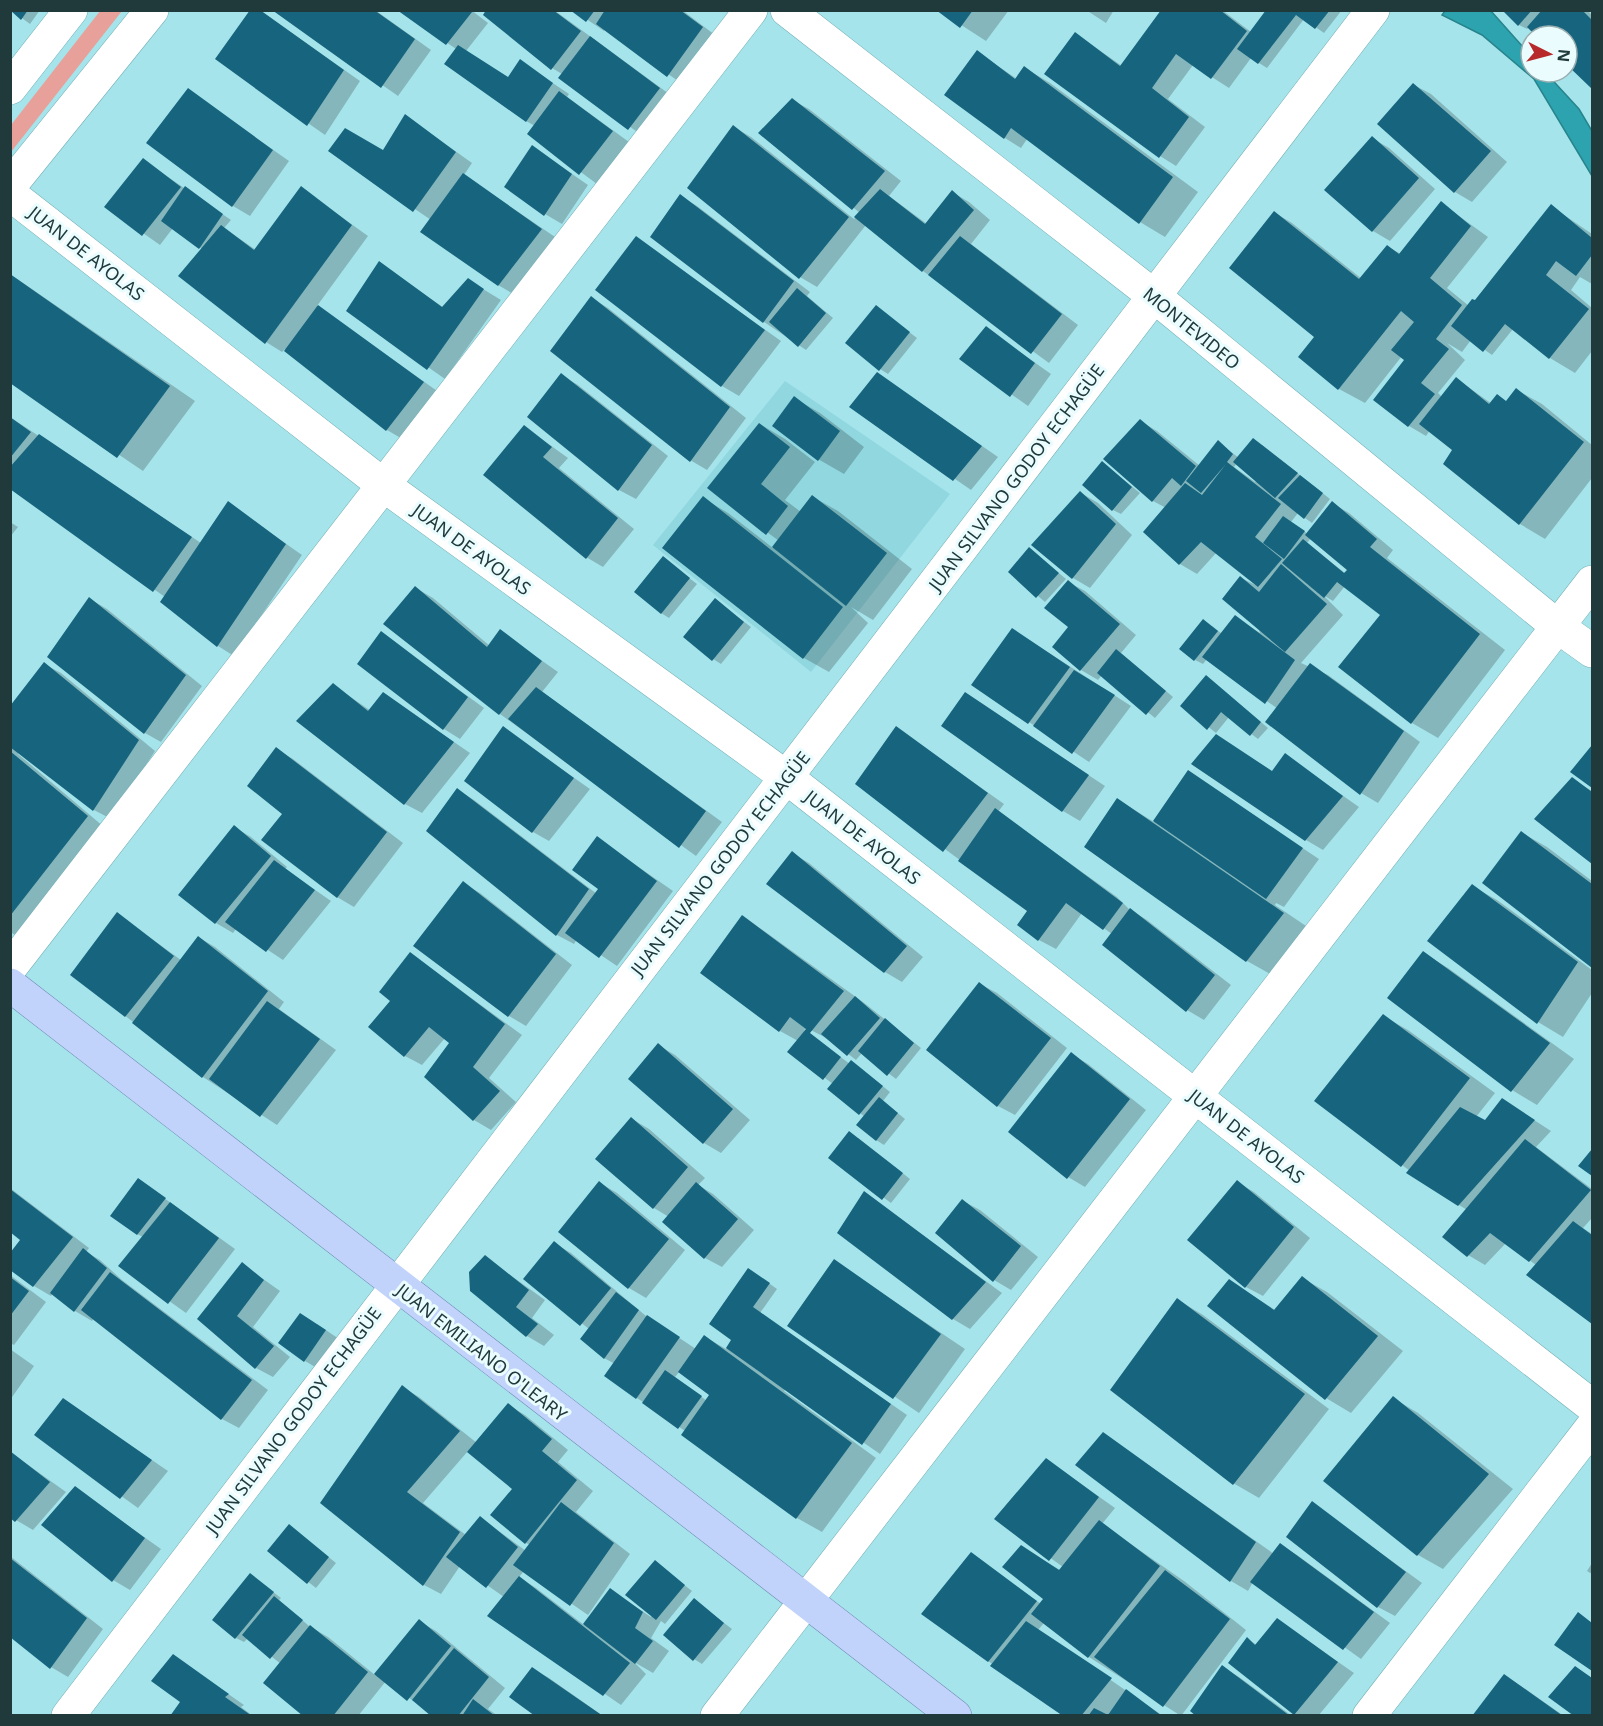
<svg xmlns="http://www.w3.org/2000/svg" width="1603" height="1726" font-family="'Noto Sans',sans-serif">
<rect width="100%" height="100%" fill="#a6e4eb"/>
<!-- built -->
<path fill="#90d7df" d="M785 381 950 494 811 672 653 545Z"/>
<!-- green -->
<path fill="#e7a19a" d="M100 11H122L11 152V125Z"/>
<!-- water -->
<path fill="#2ca3af" stroke="#28848c" stroke-width="1.5" d="M1445 11H1491L1531 56V72H1545L1579 109 1592 131V176L1534 79 1482 35 1442 15Z"/>
<!-- shadow -->
<path fill="#0003" fill-rule="evenodd" d="M11 10H40L30 24Z
M259 10 360 81 325 135 217 59Z
M275 10H375L431 50 398 96Z
M400 10H471L488 23 466 51 509 78 520 61 569 94 567 97 629 142 597 184 529 134 535 126 526 121 456 49Z
M488 10H554L676 99 646 138 560 78 562 74 552 68Z
M573 10H682L719 38 685 86 605 29 604 31Z
M938 10H1009L986 41Z
M1086 10H1114L1106 23Z
M1163 10H1222L1251 32 1268 10H1342L1324 33 1304 19 1267 68 1251 58 1229 88 1193 65 1168 99 1205 127 1176 166 1160 156 1076 34 1122 66Z
M1504 10H1587L1592 15V87L1567 63V36H1539L1529 27 1527 29 1519 25Z
M977 52 1017 79 1025 68 1050 83 1198 192 1165 237 1140 222 1027 139 1021 148 1005 138Z
M1414 85 1431 94 1507 162 1472 202 1455 192 1379 124Z
M188 90 289 161 250 216 233 206Z
M792 100 809 109 901 181 889 196 927 224 952 192 969 202 990 220 971 244 1078 325 1049 363 923 271 866 225 817 287 800 277 734 127 751 137 854 219 860 213 761 133Z
M406 116 472 163 464 175 558 239 515 295 498 285 431 220 330 151H383Z
M1372 138 1389 148 1435 189 1390 241 1373 231Z
M533 147 588 185 562 224 545 214Z
M143 160 231 220 224 228 256 250 301 188 368 236 317 306 440 393 404 440 387 430 285 349 282 352 266 342 202 249 173 228 160 245 106 207Z
M680 196 697 206 810 292 807 296 833 318 806 350 764 322 652 237Z
M1441 203 1488 237 1447 288 1469 306 1475 302 1551 206 1592 234V284L1580 277 1571 290 1592 308V351L1575 373 1550 358 1513 329 1492 355 1471 340 1462 352 1447 343 1465 360 1438 393 1442 397 1457 379 1492 404 1498 396 1507 402 1517 390 1542 404 1592 445V478L1545 539 1520 524 1445 464 1455 450 1430 430 1426 436 1409 426 1406 360 1402 356 1365 403 1339 389 1300 357 1316 336 1275 213 1292 223 1362 279 1388 247 1401 254Z
M636 238 781 341 739 396 722 386 597 289Z
M380 263 444 308 468 280 501 300 445 379 348 311Z
M10 274 195 401 143 471 10 381Z
M592 298 608 308 746 418 707 470 690 460Z
M876 307 917 338 888 374 880 369Z
M986 328 1051 374 1028 406 961 359Z
M878 374 998 457 971 490 851 407Z
M561 375 578 385 668 456 636 499 619 490Z
M794 398 820 413 864 447 844 474 818 459Z
M10 417 201 543 228 503 302 555 234 656 218 646 162 602 165 597 10 488Z
M1140 421 1157 431 1200 466 1218 442 1239 458 1262 445 1330 499 1312 523 1298 513 1291 522 1308 534 1332 503 1349 513 1393 550 1387 558 1505 650 1438 738 1412 723 1340 667 1382 615 1345 586 1333 601 1323 595 1343 615 1301 663 1328 675 1420 742 1378 803 1361 793 1278 709 1207 659 1203 664 1195 660 1212 626 1222 634 1235 617 1260 633 1241 578 1260 587 1217 552 1197 574 1180 564 1166 508 1153 501 1106 459ZM1237 463 1257 480 1255 482 1234 467ZM1311 538 1349 570 1346 574 1307 543Z
M760 424 785 439 815 462 785 500 801 512 813 497 838 511 912 569 873 620 851 607 868 623 829 672 804 658 703 498 728 513 773 548 779 541 709 488Z
M525 427 568 458 559 468 634 529 603 567 586 557Z
M1103 463 1140 493 1121 514 1113 510Z
M1081 493 1098 503 1132 535 1090 588 1073 578Z
M10 522 18 527 10 537Z
M1030 549 1066 579 1045 602 1010 572Z
M663 558 697 584 669 618 661 613Z
M1068 582 1085 591 1136 635 1121 653 1173 697 1155 718 1102 675 1098 680 1081 670 1054 647 1070 627Z
M416 588 433 598 490 646 500 631 558 672 542 692 722 822 696 856 500 714 385 624Z
M90 599 107 609 202 686 161 742 145 733Z
M715 600 751 627 721 664 713 659Z
M381 633 484 708 460 739 444 729Z
M1029 640 1131 706 1089 762 973 685Z
M44 664 61 673 155 751 111 819 94 810 19 752 18 754 104 827 19 937 10 932V709Z
M1207 677 1268 728 1258 739 1229 717 1216 733 1182 706Z
M333 685 371 711 384 694 470 753 422 813 405 804 298 721Z
M966 694 1105 786 1080 821 1063 811Z
M503 728 590 789 549 841 533 832Z
M897 728 1004 804 998 812 1117 897 1129 909 1147 920 1231 985 1204 1020 1187 1010 1112 934 1082 913 1056 949 1039 940 1019 924 1029 911 857 784Z
M1217 736 1273 772 1285 755 1359 807 1323 850 1306 840Z
M1592 747V786L1572 771Z
M276 749 293 759 403 843 354 907 337 897 284 813Z
M1188 772 1319 859 1284 907 1276 903 1275 905 1309 928 1272 975 1247 961 1086 847 1118 800 1154 822Z
M1572 779 1592 791V862L1536 819Z
M458 790 474 800 597 894 600 889 597 838 673 891 617 966 577 939 574 944 557 935Z
M234 827 251 837 287 867 285 869 331 901 283 960 236 929 233 933 216 923 180 895Z
M1522 833 1547 847 1592 881V966L1484 883Z
M792 853 809 863 923 957 902 982 885 972Z
M463 883 480 893 572 965 526 1026 509 1016Z
M1472 886 1497 900 1592 970V993L1563 1037 1538 1022Z
M117 914 181 960 198 937 215 947 284 1002 279 1009 336 1050 277 1125 203 1077 72 974Z
M743 916 863 1002 921 1048 896 1079 862 1053 856 1060 830 1040 807 1028 804 1030 850 1064 859 1067 890 1092 883 1101 905 1119 884 1145 876 1140 865 1117 829 1089 833 1084 790 1052 798 1041 780 1031Z
M1423 953 1448 968 1574 1059 1537 1105 1512 1090Z
M411 954 522 1035 489 1078 516 1102 491 1130 474 1120 451 1043 445 1038 422 1065 405 1056 392 1001Z
M980 984 997 993 1067 1048 1015 1115 998 1106Z
M1383 1016 1408 1030 1495 1093 1476 1117 1485 1122 1503 1100 1551 1131 1536 1147 1592 1189V1218L1583 1228 1592 1234V1323L1528 1274 1536 1265 1506 1243 1485 1265 1468 1255 1467 1210 1408 1173 1410 1171 1316 1101Z
M658 1045 675 1055 750 1120 721 1153 704 1143 630 1079Z
M1071 1054 1088 1064 1146 1110 1085 1187 1068 1177Z
M632 1119 649 1129 705 1178 698 1185 713 1194 754 1230 722 1267 705 1258 669 1217 654 1208Z
M858 1138 910 1179 891 1203 830 1158Z
M139 1180 235 1249 186 1313 120 1266 143 1237 137 1234Z
M1237 1182 1254 1192 1310 1238 1263 1296 1246 1287Z
M600 1183 617 1193 685 1250 646 1298 629 1288 560 1231Z
M10 1188 89 1248 86 1252 100 1260 122 1280 268 1390 239 1428 222 1419 94 1318 92 1321 75 1311 53 1293 51 1296 34 1286 10 1268 22 1240 10 1231Z
M865 1193 1002 1293 970 1329 953 1319Z
M963 1201 980 1210 1038 1257 1011 1290 994 1280Z
M554 1243 571 1253 646 1316 696 1349 705 1337 726 1349 733 1340 756 1274 777 1289 760 1313 907 1415 880 1454 786 1389 784 1391 876 1458 822 1532 797 1518 683 1435 685 1431 637 1398 615 1364 604 1358 589 1329 525 1278ZM680 1371 712 1395 707 1401 675 1377Z
M485 1257 545 1300 532 1318 554 1335 544 1346 527 1336Z
M834 1261 965 1349 919 1413 789 1325Z
M242 1264 280 1291 253 1327 290 1357 273 1377 256 1368 199 1319Z
M10 1275 46 1302 14 1345 10 1343Z
M1302 1278 1327 1292 1403 1351 1351 1413 1326 1398 1229 1281 1275 1310Z
M1178 1300 1203 1315 1329 1409 1259 1498 1233 1483Z
M317 1324 342 1341 322 1371 305 1361Z
M10 1349 34 1366 10 1400Z
M402 1387 419 1397 477 1443 508 1405 525 1415 568 1450 558 1462 593 1491 576 1512 630 1554 588 1615 524 1571 519 1577 536 1588 584 1625 610 1590 651 1617 655 1562 692 1591 665 1624 661 1621 651 1638 669 1651 653 1673 634 1662 646 1674 621 1705 490 1615 504 1597 460 1566 441 1594 424 1585 322 1503ZM468 1451 514 1489 526 1543 530 1545 526 1551 481 1518 466 1535 423 1503Z
M1393 1398 1418 1413 1513 1489 1443 1569 1418 1555Z
M64 1400 168 1471 138 1508 36 1435Z
M1103 1433 1274 1554 1280 1545 1297 1555 1390 1623 1361 1659 1253 1582 1248 1591 1231 1581Z
M10 1452 66 1492 33 1530 16 1520Z
M1047 1460 1115 1508 1102 1524 1184 1581 1246 1630 1181 1716 1089 1657 1044 1623 1038 1630 1163 1716H1066L988 1661 971 1554 1041 1604 1045 1599 1021 1547 1060 1570 1063 1567 996 1519Z
M75 1488 161 1549 130 1590 113 1580Z
M1312 1503 1422 1583 1395 1616 1378 1607 1288 1537Z
M290 1526 336 1563 316 1588 269 1551Z
M10 1556 103 1629 68 1677 51 1667 10 1635Z
M1592 1563V1574L1587 1571Z
M251 1575 281 1598 279 1600 309 1626 328 1637 375 1675 419 1621 436 1631 505 1688 488 1709 498 1716H434L386 1681 358 1716H305L281 1664 248 1638 244 1642 236 1638Z
M694 1600 732 1629 702 1664 694 1659Z
M1578 1614 1592 1623V1669L1556 1644Z
M1278 1620 1354 1673 1318 1716 1294 1714 1247 1639 1257 1645Z
M174 1656 244 1705 241 1707 253 1716H172L182 1701Z
M1222 1667 1239 1677 1292 1716H1199Z
M1575 1668 1592 1678V1716H1577Z
M532 1669 549 1678 603 1716H537Z
M1504 1676 1521 1686 1564 1716H1476Z"/>
<!-- building -->
<path fill="#17647e" d="M10 10H28L21 20Z
M250 10H260L344 70 307 126 215 59Z
M272 10H374L415 39 381 88Z
M397 10H469L472 12 446 45Z
M486 10H553L581 31 551 70 483 15Z
M570 10H595L586 22Z
M605 10H680L703 27 667 77 596 24Z
M936 10H973L960 28Z
M1161 10H1220L1247 31 1211 79 1176 54 1152 88 1189 117 1159 158 1044 74 1075 32 1120 66Z
M1266 10H1330L1315 29 1296 15 1258 64 1237 49Z
M1502 10H1532L1518 26Z
M1542 10H1582L1592 20V89L1567 65V36H1536L1527 27Z
M590 36 660 88 628 130 558 78Z
M458 45 508 77 520 59 553 83 526 122 444 64Z
M977 50 1015 79 1024 66 1173 177 1139 224 1011 128 1004 139 944 95Z
M1413 83 1491 151 1454 193 1377 124Z
M188 88 273 150 232 207 146 143Z
M559 91 613 131 579 175 527 134Z
M792 98 885 171 852 210 758 133Z
M405 114 456 152 413 212 328 151 345 128 383 150Z
M733 125 849 217 799 279 687 188Z
M1372 136 1419 178 1372 232 1324 190Z
M532 145 572 174 544 216 504 187Z
M143 158 181 187 142 236 104 207Z
M463 173 542 229 498 286 420 232Z
M185 186 223 214 199 249 161 221Z
M301 186 352 225 265 344 178 276 221 225 254 250Z
M880 189 925 224 952 190 974 210 922 272 854 217Z
M680 194 794 281 763 323 650 237Z
M1441 201 1471 226 1430 278 1462 305 1436 339 1449 349 1421 383 1435 394 1408 427 1373 400 1404 360 1391 350 1414 322 1401 311 1338 390 1298 357 1314 337 1229 268 1274 211 1359 279 1387 245 1399 254Z
M1551 204 1592 238V255L1576 276 1556 261 1546 275 1589 309 1549 359 1505 324 1483 352 1451 326 1472 299 1475 300Z
M636 236 765 330 721 387 595 290Z
M960 236 1062 314 1031 354 928 275Z
M379 261 442 307 468 278 484 289 427 370 346 311Z
M10 274 170 386 117 458 10 383Z
M797 288 826 313 798 347 769 322Z
M591 296 730 407 690 462 550 351Z
M318 305 424 382 386 431 284 351Z
M876 305 910 332 879 371 845 343Z
M986 326 1035 363 1010 397 959 359Z
M877 372 982 446 953 481 849 407Z
M561 373 652 445 618 491 527 417Z
M1456 377 1489 404 1497 394 1506 401 1516 388 1584 442 1519 525 1443 464 1452 450 1419 424Z
M794 396 840 431 818 461 772 426Z
M10 417 31 432 10 458Z
M1140 419 1196 466 1181 486 1172 478 1152 502 1103 459Z
M759 423 790 447 761 484 788 506 766 535 707 488Z
M524 425 552 447 543 457 618 518 586 559 483 475Z
M39 434 192 537 153 592 10 489V467Z
M1253 438 1298 473 1275 498 1233 462Z
M1218 440 1233 454 1227 462 1281 504 1255 537 1282 559 1258 587 1201 542 1179 565 1143 532 1185 483 1202 495 1226 464 1201 493 1186 481Z
M1102 461 1132 487 1112 511 1082 485Z
M1300 475 1323 493 1304 519 1278 498Z
M1080 491 1116 524 1072 579 1031 545Z
M812 495 887 553 846 606 772 547Z
M703 496 843 607 803 659 662 548Z
M228 501 286 544 217 647 160 602Z
M1332 501 1377 539 1370 547 1480 634 1411 724 1338 667 1380 615 1337 582 1324 598 1282 563 1303 539 1344 573 1347 570 1305 535Z
M1283 516 1305 531 1284 559 1263 543Z
M1029 547 1059 573 1036 598 1008 572Z
M663 556 690 578 661 614 634 592Z
M1281 564 1327 604 1285 652 1222 599 1240 576 1259 592Z
M1068 580 1120 624 1080 671 1052 647 1068 627 1044 608Z
M415 586 487 647 500 629 542 661 499 715 383 624Z
M89 597 186 675 144 734 47 657Z
M715 598 744 622 712 661 683 637Z
M1235 615 1295 660 1265 704 1202 657Z
M1203 619 1218 631 1194 661 1179 649Z
M1012 628 1070 667 1028 724 971 685Z
M381 631 468 697 443 730 357 664Z
M1116 649 1166 691 1146 715 1097 673Z
M44 662 139 740 93 811 10 747V706Z
M1310 663 1404 731 1360 795 1265 722Z
M1074 670 1115 695 1072 754 1033 726Z
M1206 675 1261 722 1250 736 1221 712 1207 730 1180 706Z
M333 683 368 711 383 692 454 742 404 805 296 721Z
M536 687 706 811 679 848 508 719Z
M965 692 1089 775 1062 812 941 726Z
M503 726 574 778 532 833 464 781Z
M896 726 988 793 943 852 855 784Z
M1216 734 1272 771 1285 753 1343 796 1305 841 1191 764Z
M1592 745V788L1570 772Z
M276 747 387 832 337 898 261 840 282 814 247 786Z
M10 751 88 816 10 916Z
M1188 770 1303 848 1266 899 1153 821Z
M1572 777 1592 792V864L1534 819Z
M457 788 589 889 556 936 426 831Z
M1117 798 1284 913 1246 962 1084 847Z
M995 808 1123 903 1103 930 1066 903 1038 941 1017 925 1027 911 958 861Z
M234 825 271 856 215 924 178 895Z
M1521 831 1592 884V968L1482 883Z
M597 836 657 881 599 958 565 933 598 889 572 870Z
M792 851 907 946 884 973 766 884Z
M274 860 315 890 266 952 225 922Z
M463 881 556 954 508 1017 413 946Z
M1472 884 1578 962 1537 1024 1427 941Z
M1130 908 1215 975 1186 1012 1102 945Z
M117 912 174 956 125 1017 70 975Z
M742 915 844 991 810 1033 841 1057 823 1080 787 1052 806 1029 790 1017 779 1032 700 973Z
M198 936 268 991 202 1078 132 1023Z
M1423 951 1550 1043 1511 1092 1387 998Z
M410 952 505 1024 473 1067 500 1091 473 1121 424 1077 449 1043 429 1027 404 1057 368 1027 390 1001 379 992Z
M979 982 1051 1038 997 1107 926 1050Z
M855 996 880 1018 847 1056 821 1034Z
M267 1001 320 1039 260 1117 209 1079Z
M1383 1014 1470 1078 1401 1167 1314 1101Z
M885 1018 914 1043 887 1076 858 1051Z
M658 1043 733 1109 703 1144 628 1079Z
M1071 1052 1130 1099 1067 1179 1008 1132Z
M851 1060 883 1086 859 1115 827 1089Z
M879 1097 898 1113 876 1141 856 1125Z
M1502 1098 1535 1120 1458 1206 1406 1173 1460 1107 1485 1120Z
M631 1117 688 1167 653 1209 595 1159Z
M849 1131 903 1173 882 1200 828 1158Z
M1525 1139 1591 1190 1529 1262 1490 1233 1467 1257 1442 1237Z
M1592 1149V1176L1578 1166Z
M138 1178 166 1198 137 1235 110 1216Z
M1237 1180 1294 1227 1245 1288 1187 1240Z
M599 1181 669 1239 628 1289 558 1232Z
M696 1182 738 1219 704 1259 662 1222Z
M10 1189 73 1237 33 1287 10 1270V1253L20 1240 10 1232Z
M864 1191 986 1282 952 1320 837 1233Z
M962 1199 1021 1246 993 1282 935 1233Z
M170 1202 219 1238 168 1304 118 1266Z
M1573 1221 1592 1235V1324L1526 1275Z
M554 1241 611 1288 580 1326 523 1279Z
M83 1248 107 1268 74 1312 50 1293Z
M485 1255 529 1290 516 1307 538 1324 526 1337 470 1291 469 1272Z
M834 1259 941 1334 893 1399 787 1326Z
M242 1262 264 1280 237 1316 274 1346 255 1369 197 1319Z
M748 1268 770 1283 753 1307 891 1404 862 1445 726 1348 731 1340 709 1324Z
M110 1272 252 1380 221 1420 81 1310Z
M1302 1276 1378 1336 1325 1400 1207 1306 1229 1279 1274 1310Z
M10 1277 29 1291 10 1316Z
M616 1292 639 1310 604 1359 580 1339Z
M1177 1298 1305 1394 1233 1485 1110 1390Z
M300 1313 326 1330 304 1362 278 1343Z
M647 1315 680 1337 636 1399 604 1376Z
M704 1335 852 1443 796 1519 681 1435 709 1395 678 1372Z
M665 1370 702 1396 678 1429 642 1403Z
M402 1385 460 1431 407 1492 460 1532 423 1586 320 1503Z
M1393 1396 1489 1474 1417 1556 1323 1481Z
M63 1398 152 1460 120 1499 34 1435Z
M508 1403 552 1439 542 1451 577 1480 525 1544 490 1515 512 1489 467 1452Z
M1103 1432 1256 1542 1230 1582 1075 1465Z
M10 1451 50 1482 15 1522 10 1518Z
M1046 1458 1099 1497 1049 1561 994 1519Z
M75 1486 145 1538 112 1582 41 1525Z
M1312 1501 1406 1572 1377 1608 1286 1537Z
M561 1502 614 1543 570 1606 513 1565Z
M480 1516 518 1547 486 1588 446 1557Z
M1099 1520 1160 1566 1088 1658 1031 1614 1043 1599 1002 1567 1021 1545 1059 1570Z
M289 1524 329 1557 307 1584 267 1551Z
M1280 1543 1374 1612 1343 1650 1250 1582Z
M971 1552 1037 1601 988 1662 921 1614Z
M10 1558 87 1618 50 1669 10 1637Z
M655 1560 685 1585 656 1620 625 1595Z
M1165 1570 1230 1619 1163 1707 1094 1657Z
M250 1573 274 1592 235 1639 212 1620Z
M519 1576 630 1663 603 1696 487 1616Z
M610 1588 643 1612 635 1628 653 1641 635 1664 583 1624Z
M274 1596 303 1620 270 1659 242 1635Z
M694 1598 724 1623 693 1661 663 1635Z
M1578 1612 1592 1623V1671L1554 1645Z
M1277 1618 1338 1662 1294 1715 1228 1663 1247 1637 1255 1645Z
M419 1619 451 1646 407 1701 374 1674Z
M1026 1621 1112 1678 1081 1716H1063L990 1666Z
M310 1625 368 1672 333 1716H303L263 1683Z
M454 1648 489 1677 458 1716H431L412 1700Z
M173 1654 229 1694 225 1697 252 1716H170L180 1702 151 1681Z
M1222 1665 1290 1716H1196L1190 1711Z
M1575 1666 1592 1678V1716H1574L1548 1697Z
M532 1667 603 1716H535L509 1697Z
M1504 1674 1563 1716H1472Z
M1126 1689 1162 1716H1088L1094 1708 1108 1715Z
M473 1699 495 1716H462Z"/>
<g fill="none" stroke-linecap="round" stroke-linejoin="round">
<!-- minor casing -->
<g stroke="#73afb6" stroke-width="34">
<path id="minor" d="M787 10 1154 296 1557 626 1592 651
M10 88 71 10
M10 186 152 10
M10 194 382 484 786 777 1592 1406
M10 968 751 10
M68 1716 1373 10
M717 1716 1592 582
M1369 1716 1592 1427"/>
</g>
<!-- major casing -->
<g stroke="#6e8ab5" stroke-width="34">
<path id="major" d="M10 985 955 1716"/>
</g>
<!-- minor -->
<use href="#minor" stroke="#fff" stroke-width="33"/>
<!-- major -->
<use href="#major" stroke="#c1d3fa" stroke-width="33"/>
</g>
<g text-anchor="middle" dominant-baseline="central" stroke-width="6" stroke-linejoin="round" paint-order="stroke">
<!-- street labels -->
<g font-size="18" fill="#203a3c" stroke="#eafcfe">
<text transform="translate(87 253) rotate(38)">JUAN DE AYOLAS</text>
<text transform="translate(1192 328) rotate(39)">MONTEVIDEO</text>
<text transform="translate(1016 477) rotate(-53)">JUAN SILVANO GODOY ECHAGÜE</text>
<text transform="translate(472 549) rotate(36)">JUAN DE AYOLAS</text>
<text transform="translate(863 837) rotate(38)">JUAN DE AYOLAS</text>
<text transform="translate(720 863) rotate(-52)">JUAN SILVANO GODOY ECHAGÜE</text>
<text transform="translate(1247 1136) rotate(38)">JUAN DE AYOLAS</text>
<text transform="translate(482 1352) rotate(38)">JUAN EMILIANO O'LEARY</text>
<text transform="translate(293 1420) rotate(-53)">JUAN SILVANO GODOY ECHAGÜE</text>
</g>
</g>
<!-- border -->
<rect width="1603" height="1726" fill="none" stroke="#203a3c" stroke-width="24"/>
<!-- north arrow -->
<g transform="translate(1549 54) rotate(96)"><circle r="28" fill="#eafcfe" stroke="#99aeb0" stroke-width="1.5"/>
<path d="M0-4.5L10 22L0 15L-10 22Z" fill="#b8292c"/>
<text y="-9" font-size="16" font-weight="bold" text-anchor="middle" fill="#203a3c">N</text>
</g>
</svg>
